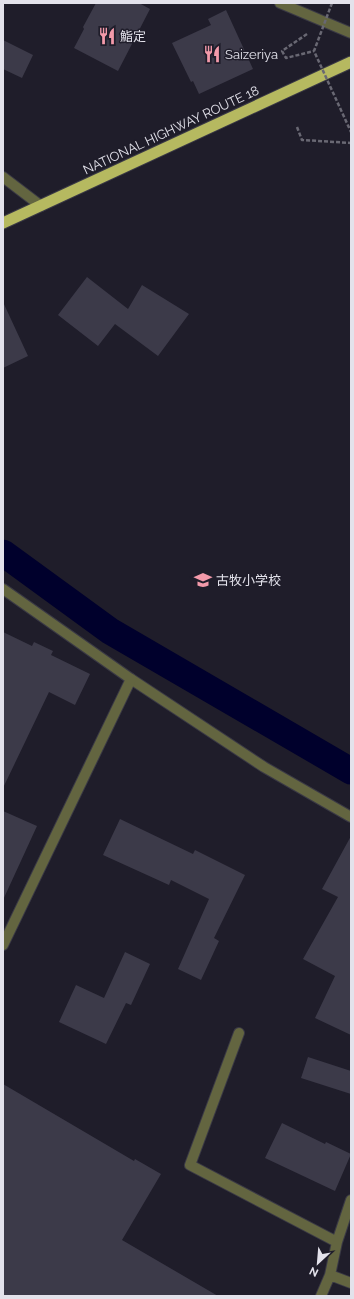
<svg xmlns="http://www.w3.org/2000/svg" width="354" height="1299" font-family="Raleway,'Noto Sans JP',sans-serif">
<rect width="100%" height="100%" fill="#1f1d2a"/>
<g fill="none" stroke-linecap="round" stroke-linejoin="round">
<!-- canal -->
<path stroke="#00002c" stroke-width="27" d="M3 553 110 631 351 771"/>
</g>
<!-- building -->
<path fill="#3c3a49" d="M96 3H139L150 9 118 71 74 48 84 29 83 27Z
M226 10 253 69 199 94 193 81 191 82 172 43 211 25 208 19Z
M3 40 33 55 22 78 3 69Z
M87 277 128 309 142 285 189 314 158 356 115 324 98 346 58 315Z
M3 302 28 356 3 368Z
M3 632 32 646 34 642 53 651 51 655 90 674 75 705 49 692 3 788Z
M3 811 37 826 3 900Z
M120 819 193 854 195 850 245 875 214 938 219 941 201 980 178 969 209 899 171 880 169 885 103 855Z
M351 836V1035L315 1018 335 976 303 959 338 897 322 889Z
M125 952 150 964 131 1005 126 1003 106 1044 59 1022 76 985 104 998Z
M308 1057 351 1071V1094L301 1078Z
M3 1084 134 1161 135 1159 161 1174 122 1240 218 1296H3Z
M282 1123 325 1144 326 1142 351 1154 335 1191 265 1158Z"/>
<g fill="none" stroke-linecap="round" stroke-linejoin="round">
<!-- minor casing -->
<g stroke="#3a3945" stroke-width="12">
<path id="minor" d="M3 177 41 206
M131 679 264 767 351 817
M239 1033 190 1165 337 1242
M330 1275 351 1283
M321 1296 330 1275 337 1242 351 1200"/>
</g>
<!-- tertiary casing -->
<g stroke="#3a3945" stroke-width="12">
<path id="tertiary" d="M280 3 351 33
M3 589 131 679 3 945"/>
</g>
<!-- trunk casing -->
<g stroke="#3a3945" stroke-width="13">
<path id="trunk" d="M3 223 351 62"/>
</g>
<!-- path -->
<path stroke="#696873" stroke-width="2.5" stroke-dasharray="4 2" stroke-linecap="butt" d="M307 34 282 51 286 58 314 51
M297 127 302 140 351 143"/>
<!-- minor -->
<use href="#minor" stroke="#636540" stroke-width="10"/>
<!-- tertiary -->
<use href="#tertiary" stroke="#636540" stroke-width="10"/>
<!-- trunk -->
<use href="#trunk" stroke="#b6b960" stroke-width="11"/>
<!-- path-bridge -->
<path stroke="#696873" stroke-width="2.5" stroke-dasharray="4 2" stroke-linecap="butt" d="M332 3 314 51 351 132"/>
</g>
<!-- icons -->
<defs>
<g id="restaurant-bare" transform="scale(1.38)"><path d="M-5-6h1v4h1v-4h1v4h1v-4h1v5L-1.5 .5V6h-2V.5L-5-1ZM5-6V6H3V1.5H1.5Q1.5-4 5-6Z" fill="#f39aaa" stroke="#1f1d2a" stroke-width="2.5" paint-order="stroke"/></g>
<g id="school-bare" transform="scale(1.38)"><path d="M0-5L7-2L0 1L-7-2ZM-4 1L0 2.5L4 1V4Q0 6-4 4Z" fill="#f39aaa" stroke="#1f1d2a" stroke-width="2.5" paint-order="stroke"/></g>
</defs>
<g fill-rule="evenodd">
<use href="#restaurant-bare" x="107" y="36"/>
<use href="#restaurant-bare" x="212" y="54"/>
<use href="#school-bare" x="203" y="580"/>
</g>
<g text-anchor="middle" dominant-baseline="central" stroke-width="3" stroke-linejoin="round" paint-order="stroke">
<!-- poi labels -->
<g font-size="13" fill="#e3e2eb" stroke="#1f1d2a" text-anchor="start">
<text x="120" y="36">鮨定</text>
<text x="225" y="54">Saizeriya</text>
<text x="216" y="580">古牧小学校</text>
</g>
<!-- street labels -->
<g font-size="13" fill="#e3e2eb" stroke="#1f1d2a">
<text transform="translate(171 130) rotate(-25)">NATIONAL HIGHWAY ROUTE 18</text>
</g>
</g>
<!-- border -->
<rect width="354" height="1299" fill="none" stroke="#e3e2eb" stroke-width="8"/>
<!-- north arrow -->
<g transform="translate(318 1263) rotate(206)" stroke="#1f1d2a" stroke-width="3" paint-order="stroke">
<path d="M0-3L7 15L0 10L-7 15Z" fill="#e3e2eb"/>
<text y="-6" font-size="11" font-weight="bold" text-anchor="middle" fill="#e3e2eb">N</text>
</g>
</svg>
